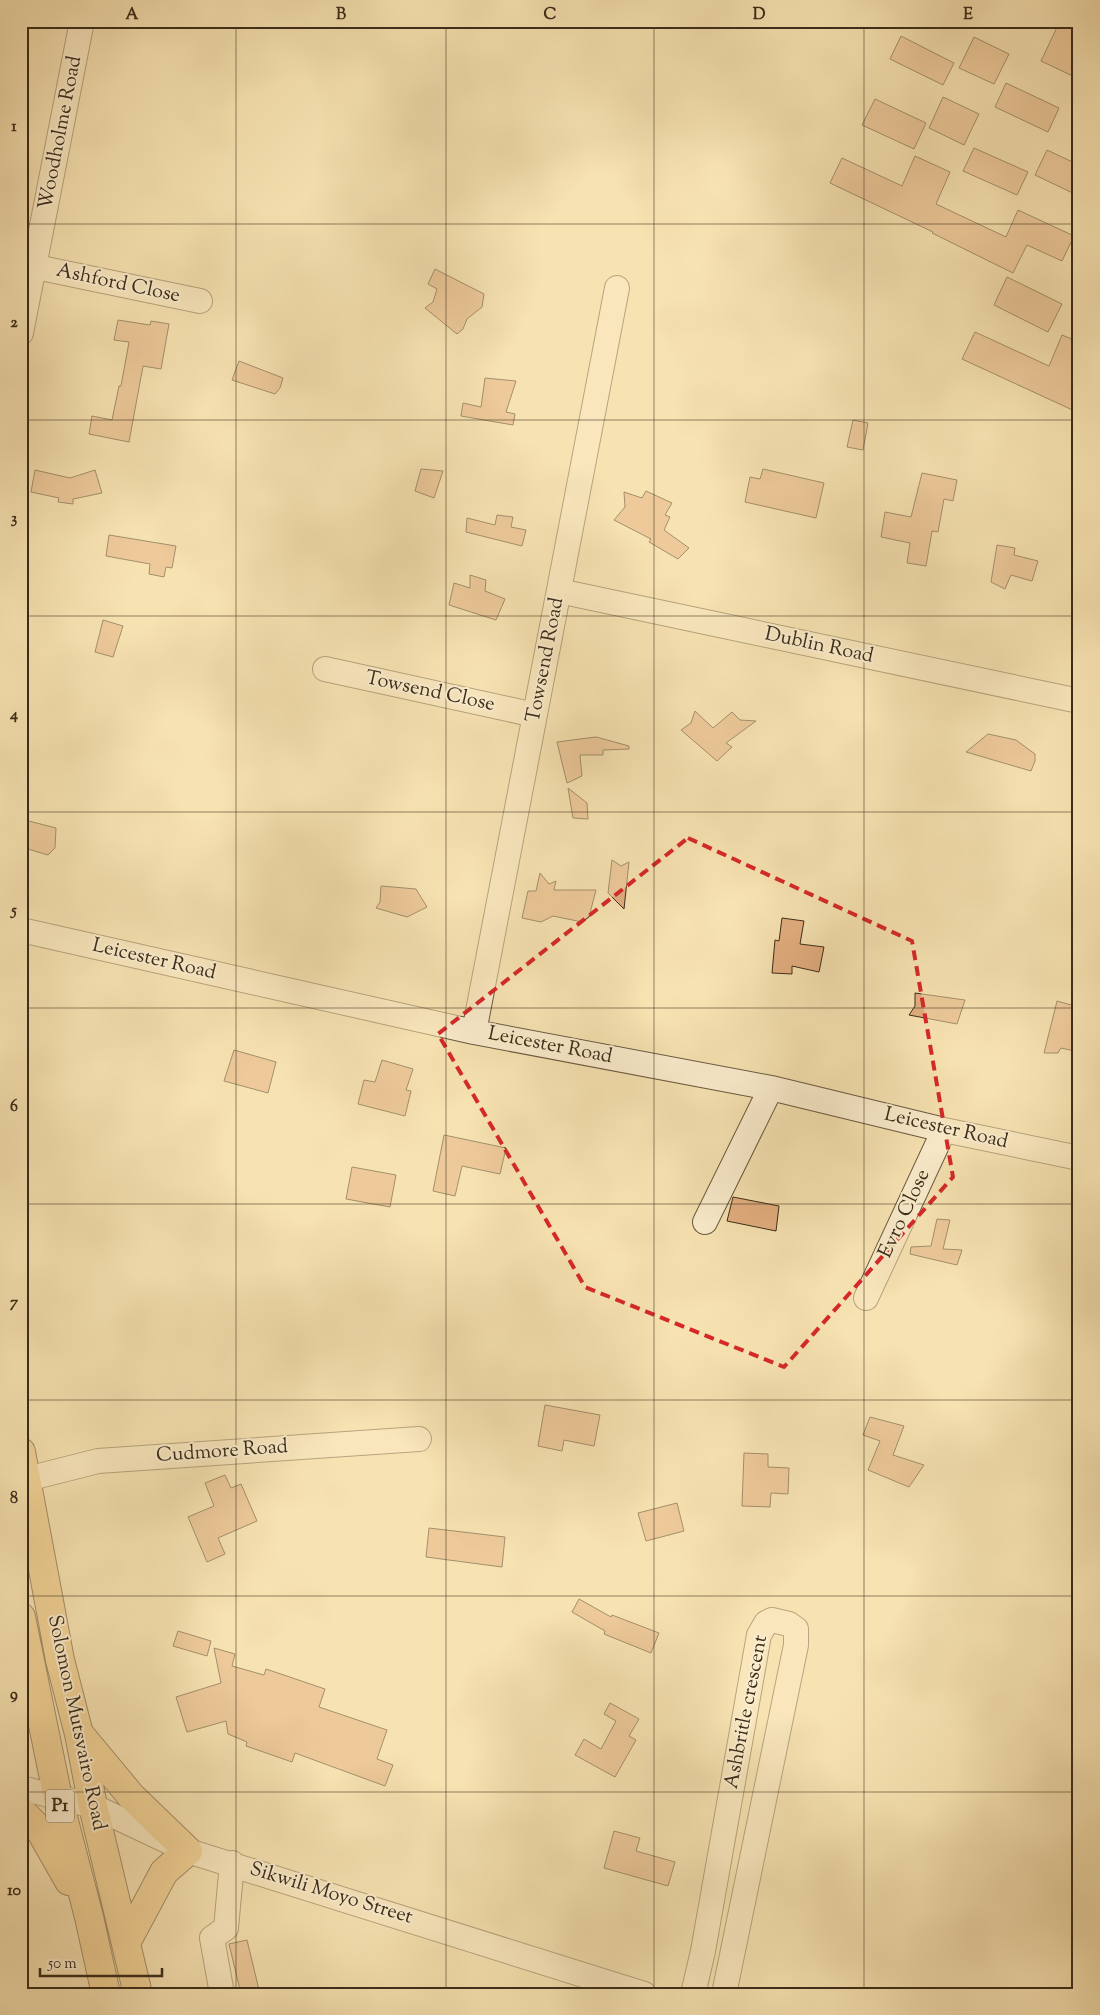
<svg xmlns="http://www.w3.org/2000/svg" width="1100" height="2015" font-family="'Sorts Mill Goudy',serif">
<rect width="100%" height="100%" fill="#f7e2b1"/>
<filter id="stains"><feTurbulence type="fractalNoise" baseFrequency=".004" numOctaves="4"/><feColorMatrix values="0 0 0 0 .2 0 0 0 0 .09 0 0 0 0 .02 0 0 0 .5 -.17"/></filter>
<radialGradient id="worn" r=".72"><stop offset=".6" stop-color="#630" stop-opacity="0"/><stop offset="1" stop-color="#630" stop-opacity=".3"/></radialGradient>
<!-- building -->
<path fill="#e3ae80" stroke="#3b2c1a" d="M1060 21H1079V79L1041 61Z
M901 36 954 63 943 85 890 59Z
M974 37 1009 54 994 84 959 68Z
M1006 83 1059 108 1048 132 995 107Z
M943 97 979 114 964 145 929 128Z
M875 99 926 123 914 149 862 125Z
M974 148 1028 172 1017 195 963 171Z
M1047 150 1079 165V196L1035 175Z
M915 156 950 172 936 204 1006 237 1018 210 1074 236 1062 261 1027 245 1013 273 932 233 933 232 830 183 842 158 902 186Z
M435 269 484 294 482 307 467 319 463 329 457 334 425 308 433 302 437 289 428 284Z
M1007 277 1062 304 1048 332 994 305Z
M118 320 150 325 151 321 169 324 161 369 143 366 129 442 89 434 92 416 112 420 119 386H121L129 342 114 340Z
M975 332 1049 366 1062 335 1079 342V413L962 359Z
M239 361 283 378 280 388 275 394 232 380Z
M485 378 516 381 506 412 515 414 513 425 461 416 463 403 481 407Z
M853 420 868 423 863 450 847 447Z
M421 469 443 471 434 498 415 491Z
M763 469 824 483 816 518 745 502 750 477 760 479Z
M35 470 70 478 95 470 102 493 73 499V504L58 502 59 498 31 492Z
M922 473 957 480 953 501 944 499 938 532 932 531 926 566 907 563 910 543 881 537 885 512 911 517Z
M646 491 672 503 665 515 670 517 664 530 689 548 678 559 649 542 651 539 614 520 625 507 624 492 642 498Z
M497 515 513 517 511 527 526 530 522 546 466 532 467 518 495 525Z
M109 535 176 546 172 568 166 567 164 577 149 574 150 564 106 556Z
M997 545 1015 548 1014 555 1038 561 1032 581 1011 575 1005 589 991 582Z
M470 575 486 580 485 591 505 599 496 620 449 605 454 583 470 588Z
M103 620 123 626 113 657 95 652Z
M695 711 713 728 732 712 740 720 756 721 726 743 732 747 717 761 681 730 691 723Z
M988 734 1016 740 1035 754V761L1031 771 966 752Z
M596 737 629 746V749L603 750V755H580L582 776 567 783 557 742Z
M568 788 587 803 588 819 573 818Z
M21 819 56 828 55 848 48 855 21 847Z
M612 860 621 866 629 862 624 909 608 893Z
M540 873 549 884 556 881 554 890H596L589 917 582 922 553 916 541 922 522 918 528 891H536Z
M381 886 416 889 427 907 407 917 376 908 380 902Z
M782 918 804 921 800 944 824 947 819 972 792 966V974L772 973 775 940 779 941Z
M915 993 965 1000 957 1024 909 1015 915 1006Z
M1057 1001 1075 1006 1073 1015 1079 1017V1052L1061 1048 1058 1053H1044Z
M234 1050 276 1062 268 1093 224 1081Z
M382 1060 413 1069 406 1090 411 1091 405 1116 358 1104 364 1080 375 1082Z
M444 1135 506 1148 500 1174 462 1166 455 1196 433 1191Z
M352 1167 396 1175 390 1207 346 1199Z
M733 1197 779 1206 776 1231 727 1221Z
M937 1219 950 1220 943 1249 962 1250 957 1265 910 1254 911 1247 931 1246Z
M545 1405 600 1415 594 1446 564 1440 562 1451 538 1446Z
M870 1417 904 1426 893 1455 924 1465 909 1487 868 1470 880 1441 863 1435Z
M744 1453 768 1454V1467L789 1468 788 1494 771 1493 770 1507 742 1506Z
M225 1475 231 1488 241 1484 257 1521 218 1538 225 1554 207 1562 188 1517 214 1506 205 1483Z
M677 1503 684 1531 646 1541 638 1513Z
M429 1528 505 1537 502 1567 426 1557Z
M579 1599 611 1617 612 1615 659 1633 651 1653 604 1634 605 1631 572 1612Z
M178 1631 211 1641 207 1656 173 1646Z
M214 1648 235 1654 232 1666 264 1675 266 1669 325 1689 319 1707 387 1730 377 1759 393 1765 385 1786 295 1753 292 1762 246 1746 247 1742 228 1734 226 1721 187 1732 176 1697 221 1683Z
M610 1703 639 1719 629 1736 636 1740 615 1777 575 1755 584 1739 601 1749 616 1721 604 1714Z
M614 1831 640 1838 636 1851 675 1862 668 1886 604 1868Z
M247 1940 260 1994H241L229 1944Z"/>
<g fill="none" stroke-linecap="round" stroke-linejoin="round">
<!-- minor casing -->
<g stroke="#6a5a40" stroke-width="26">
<path id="minor" d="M36 267 200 301
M21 333 82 21
M559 591 1079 701
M325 669 535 715
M21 930 474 1032 771 1088 944 1130 1079 1158
M474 1032 617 288
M705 1222 771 1088
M866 1298 944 1130
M27 1479 98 1461 419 1439
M21 1788 93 1806 188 1851 644 1994
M222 1994 212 1938 226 1928 232 1863
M693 1994 703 1951 759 1635 766 1623 772 1620 789 1624 796 1629V1645L724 1994"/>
</g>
<!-- highway casing -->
<g stroke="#3b2c1a" stroke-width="30">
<path id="highway" d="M21 1452 60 1660 79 1734 93 1806 138 1994
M21 1617 58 1798 89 1917 106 1994
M82 1737 131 1796 188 1851 164 1872 126 1943
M21 1811 40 1830 69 1881"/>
</g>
<!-- minor -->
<use href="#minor" stroke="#faeccc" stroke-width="24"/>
<!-- highway -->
<use href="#highway" stroke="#ecc178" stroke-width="28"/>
</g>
<!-- marked area -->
<path d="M0 0H1100V2015H0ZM688 838 912 941 953 1177 784 1367 585 1287 438 1034Z" fill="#f7e2b1" fill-opacity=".55" fill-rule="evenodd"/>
<path fill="none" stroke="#d62828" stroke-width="4" stroke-dasharray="10 6" stroke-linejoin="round" d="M688 838 912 941 953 1177 784 1367 585 1287 438 1034Z"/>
<!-- grid -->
<path fill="none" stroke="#3b2c1a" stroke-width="1" stroke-opacity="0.55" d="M236 21V1994M446 21V1994M654 21V1994M864 21V1994M21 224H1079M21 420H1079M21 616H1079M21 812H1079M21 1008H1079M21 1204H1079M21 1400H1079M21 1596H1079M21 1792H1079"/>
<g text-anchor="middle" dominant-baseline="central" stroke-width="4" stroke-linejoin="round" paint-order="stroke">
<!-- shield labels -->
<rect fill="#faeccc" stroke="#74664f" stroke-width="1" x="46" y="1789.5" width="28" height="33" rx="4"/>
<g font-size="19" font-weight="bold" fill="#3b2c1a">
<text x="60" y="1806">P1</text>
</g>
<!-- street labels -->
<g font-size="20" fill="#3b2c1a" stroke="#faeccc">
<text transform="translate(61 133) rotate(-79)">Woodholme Road</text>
<text transform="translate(118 284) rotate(12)">Ashford Close</text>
<text transform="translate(819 646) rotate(12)">Dublin Road</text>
<text transform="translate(546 660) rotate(-79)">Towsend Road</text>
<text transform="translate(430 692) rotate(12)">Towsend Close</text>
<text transform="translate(154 960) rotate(13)">Leicester Road</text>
<text transform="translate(550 1046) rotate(11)">Leicester Road</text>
<text transform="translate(946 1129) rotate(13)">Leicester Road</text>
<text transform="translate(905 1214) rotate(-65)">Evro Close</text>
<text transform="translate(222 1452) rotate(-4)">Cudmore Road</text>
<text transform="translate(747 1712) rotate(-79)">Ashbritle crescent</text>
<text transform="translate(76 1723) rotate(78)">Solomon Mutsvairo Road</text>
<text transform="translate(331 1894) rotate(17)">Sikwili Moyo Street</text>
</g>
</g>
<!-- margin -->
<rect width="1100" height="2015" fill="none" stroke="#f7e2b1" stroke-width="55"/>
<!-- scale -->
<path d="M40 1968v8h122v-8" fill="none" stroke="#3b2c1a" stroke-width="2.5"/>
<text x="48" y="1968" font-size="15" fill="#3b2c1a" stroke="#faeccc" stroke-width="4" paint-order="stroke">50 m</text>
<rect x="28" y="28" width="1044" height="1960" fill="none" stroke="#3b2c1a" stroke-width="2"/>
<g font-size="16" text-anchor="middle" font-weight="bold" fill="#3b2c1a">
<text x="132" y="19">A</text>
<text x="341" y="19">B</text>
<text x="550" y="19">C</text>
<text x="759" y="19">D</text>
<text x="968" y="19">E</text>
<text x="14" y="131">1</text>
<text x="14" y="327">2</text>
<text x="14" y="523">3</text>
<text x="14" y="719">4</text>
<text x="14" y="915">5</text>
<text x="14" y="1111">6</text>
<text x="14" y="1307">7</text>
<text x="14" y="1503">8</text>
<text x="14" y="1699">9</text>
<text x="14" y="1895">10</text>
</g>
<rect width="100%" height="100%" filter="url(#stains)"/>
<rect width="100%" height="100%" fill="url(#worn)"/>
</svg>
